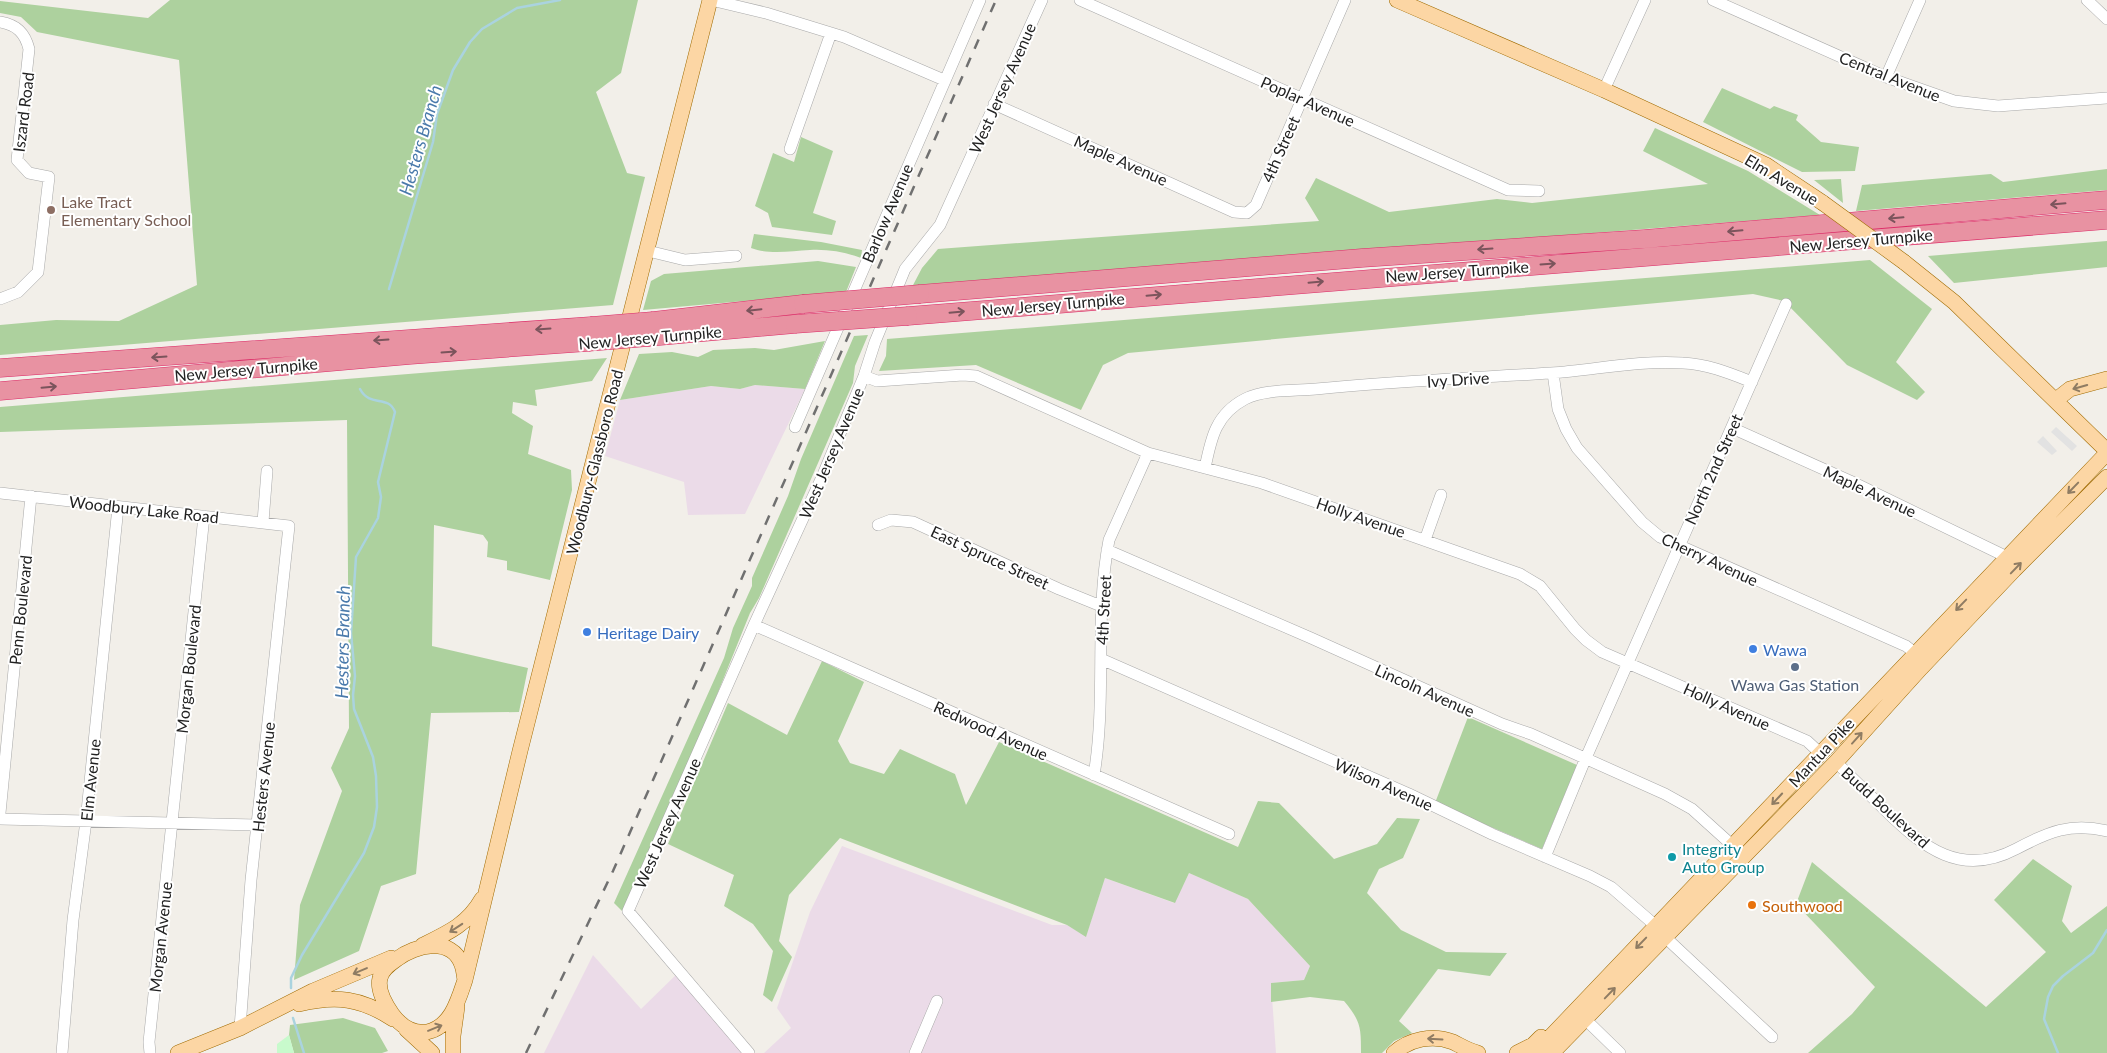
<svg xmlns="http://www.w3.org/2000/svg" width="2107" height="1053" font-family="Lato,sans-serif">
<rect width="100%" height="100%" fill="#f2efe9"/>
<!-- industrial -->
<path fill="#ebdbe8" d="M755 385 805 389 745 514 688 515 684 482 605 456 620 400 711 386 740 389Z
M842 846 1052 925H1067L1086 936 1105 878 1174 903 1189 873 1248 899 1310 966 1304 980 1271 983 1276 1053H764L791 1028 777 1008 810 912Z
M593 955 641 1009 680 971 753 1053H544Z"/>
<!-- forest -->
<path fill="#add19e" d="M170 0H638L621 73 596 92 627 173 645 177 613 305 0 355V325L56 320 119 321 197 285 179 60 37 32 21 17 0 13V1L148 18Z
M1722 88 1770 109 1774 106 1798 115 1796 120 1821 142 1859 147 1855 171 1802 172 1703 122Z
M1655 128 1748 171 1820 215 912 287 922 268 938 249 1319 221 1305 198 1316 178 1389 212 1497 199 1532 203 1708 184 1643 151Z
M801 137 833 151 813 213 836 221 832 235 772 227 768 213 755 206 773 153 794 162Z
M2107 169V190L1856 211 1862 185 1991 174 2003 182Z
M1841 179 1843 203 1814 180Z
M754 234 821 242 862 250 861 258C845 252 827 249 810 250 791 251 769 255 751 248Z
M2107 241V267L1954 283 1928 256Z
M1870 260 1932 309 1896 362 1925 392 1917 400 1847 365 1784 301 1753 294 1128 353 1103 365 1081 410 976 365 879 371 886 356 887 339Z
M818 261 856 267 846 292 643 310 651 281 664 274Z
M868 335 855 366 853 383 759 598 750 613 712 707 622 911 614 903 724 658 733 628 752 586V578L788 496 801 459 854 336Z
M825 341 805 389 755 385 740 389 711 386 620 400 639 354 672 352 698 357 713 350 755 348 774 350Z
M607 358 592 381 535 390 537 406 513 402 512 413 533 426 528 454 571 470 572 490 550 580 507 570V561L487 557 488 542 483 535 434 525 432 646 528 668 519 712 431 713 416 874 381 886 359 951 294 980 300 905 342 791 331 768 349 728 347 420 0 432V407Z
M822 661 864 682 838 741 850 763 884 774 900 749 955 774 966 805 999 742 1238 847 1258 801 1279 803 1334 859 1377 844 1397 818 1420 819 1403 858 1379 869 1367 893 1401 930 1446 952 1507 953 1490 976 1438 969 1399 1021 1412 1033 1394 1041 1382 1053H1361C1361 1028 1361 1021 1344 1001L1310 997 1271 1002V983L1304 980 1310 966 1248 899 1189 873 1175 903 1105 878 1086 937 1067 925 840 838 789 895 779 941 792 957 772 1002 763 995 773 951 753 924 724 906 734 875 668 844 728 703 787 735Z
M1468 717 1577 765 1542 849 1435 803Z
M2033 859 2072 886 2062 921 2071 933 2107 906V1053H1808L1852 1014 1875 987 1796 904 1812 862 1986 1007 2046 952 1994 900Z
M343 1018 375 1028 388 1051 382 1053H294L289 1035 290 1025Z"/>
<!-- park -->
<path fill="#c8facc" d="M289 1035 294 1053H277V1044Z"/>
<!-- parking -->
<path fill="#e2e2e2" d="M2056 427 2077 446 2072 451 2051 432Z
M2043 436 2057 451 2052 455 2037 442Z"/>
<g fill="none" stroke-linecap="round" stroke-linejoin="round">
<!-- stream -->
<path stroke="#aad3df" stroke-width="2.5" d="M389 289 433 142 437 114 453 70 470 42 482 29 517 8 560 0
M291 988V978L302 955 364 853 374 827 377 807 376 776 373 757 354 709 353 695 355 676 351 633 356 557 378 518 381 497 378 482 395 412C388 394 370 408 360 389
M293 1018 304 1053
M2058 1053 2044 1019 2048 997 2053 986 2063 976 2093 953 2107 930"/>
<!-- minor casing -->
<g stroke="#a9a9a9" stroke-width="12">
<path id="minor" d="M711 0 766 13 844 37 944 80
M1080 0 1508 190 1539 191
M1713 0 1886 77 1954 101 1998 106 2107 98
M2087 0 2107 19
M0 22C17 25 25 33 29 49L17 160 29 173 49 177 38 272 18 292 0 299
M1886 77 1920 0
M1604 90 1645 0
M994 104 1234 212 1247 213 1256 205 1345 0
M790 149 831 33
M648 251 685 260 736 256
M1553 373 1558 409 1566 429 1577 448 1642 522 1660 537 1906 646 1915 653
M864 376 877 381 963 375 976 376 1148 453 1262 483 1520 574 1540 586 1575 629 1586 640 1602 652 1807 741 1820 753
M795 427 980 0
M1732 428 1850 481 2007 557
M1205 468C1211 438 1216 414 1245 399 1265 389 1294 391 1316 389 1394 381 1472 378 1551 373 1595 370 1638 360 1683 363 1707 364 1729 373 1752 382
M0 493 289 526 251 880 240 1028
M263 522 267 471
M878 525 891 520 913 522 1059 589 1101 606
M1425 540 1441 495
M1107 550 1311 638 1502 724 1531 734 1665 794 1692 809 1733 846
M754 625 1229 834
M1101 659 1409 794 1492 834 1590 876 1611 887 1656 926
M1836 762C1852 778 1869 794 1885 810 1924 848 1961 878 2016 849 2048 832 2071 822 2107 831
M1094 775C1107 697 1094 618 1109 540L1148 453
M0 813 31 496
M0 819 258 825
M1545 857 1585 760 1786 304
M1665 937 1772 1037
M1585 1019 1620 1053
M62 1053 73 920 86 821 118 507
M150 1053 149 1042 204 516
M749 1053 628 911 754 625 822 477 864 376 875 342 905 269 940 225 1042 0
M915 1053 937 1001"/>
</g>
<!-- major casing -->
<g stroke="#a06b00" stroke-width="16">
<path id="major" d="M1397 0 1604 90 1766 165 1823 203
M1904 262 1954 302 2107 451
M2056 400 2070 389 2107 379
M423 945C448 933 468 924 482 899
M465 980C464 975 464 970 462 965 452 936 415 945 397 959 390 964 382 969 380 978 377 990 385 1004 392 1014 400 1025 412 1034 427 1032 451 1027 458 1001 465 980L520 751 710 0
M299 1004C336 995 361 998 393 1019
M406 1029 432 1053
M178 1053 240 1028 313 991 391 958
M453 1053V1036L457 1007
M1394 1053C1409 1039 1433 1034 1453 1042 1461 1046 1469 1051 1478 1053
M1517 1053 1533 1045 1541 1037
M1535 1053 2107 453
M1552 1053 1836 762 1921 668 2014 570 2107 477"/>
</g>
<!-- highway casing -->
<g stroke="#dc2a67" stroke-width="19">
<path id="highway" d="M920 294 1362 258 1644 239 2107 200
M908 316 2107 220
M653 321 803 304
M649 337 795 324
M0 368 591 326
M0 391 410 355 588 342"/>
</g>
<!-- minor -->
<use href="#minor" stroke="#fff" stroke-width="11"/>
<!-- major -->
<use href="#major" stroke="#fcd6a4" stroke-width="15"/>
<!-- highway -->
<use href="#highway" stroke="#e892a2" stroke-width="18"/>
<!-- rail -->
<path stroke="#707070" stroke-width="2.5" stroke-dasharray="10 10" stroke-linecap="butt" d="M526 1053 613 871 996 0"/>
<!-- major-bridge casing -->
<g stroke="#a06b00" stroke-width="16" stroke-linecap="butt">
<path id="major-bridge" d="M1823 203 1904 262"/>
</g>
<!-- highway-bridge casing -->
<g stroke="#dc2a67" stroke-width="19" stroke-linecap="butt">
<path id="highway-bridge" d="M803 304 920 294
M795 324 908 316
M591 326 653 321
M588 342 649 337"/>
</g>
<!-- major-bridge -->
<use href="#major-bridge" stroke="#fcd6a4" stroke-width="15"/>
<!-- highway-bridge -->
<use href="#highway-bridge" stroke="#e892a2" stroke-width="18"/>
</g>
<!-- one-way arrows -->
<defs><path id="oneway-shaft" d="M-6 0H5M1.5-3L5.5 0L1.5 3" fill="none" stroke-width="1.6" stroke-linecap="round" stroke-linejoin="round" transform="scale(1.25)"/></defs>
<g stroke="#7b545c">
<use href="#oneway-shaft" transform="translate(2058 204) rotate(175)"/>
<use href="#oneway-shaft" transform="translate(1896 218) rotate(175)"/>
<use href="#oneway-shaft" transform="translate(1735 231) rotate(175)"/>
<use href="#oneway-shaft" transform="translate(1485 249) rotate(176)"/>
<use href="#oneway-shaft" transform="translate(1548 264) rotate(-4)"/>
<use href="#oneway-shaft" transform="translate(1316 282) rotate(-5)"/>
<use href="#oneway-shaft" transform="translate(1154 295) rotate(-5)"/>
<use href="#oneway-shaft" transform="translate(754 310) rotate(174)"/>
<use href="#oneway-shaft" transform="translate(957 312) rotate(-5)"/>
<use href="#oneway-shaft" transform="translate(543 329) rotate(176)"/>
<use href="#oneway-shaft" transform="translate(381 340) rotate(176)"/>
<use href="#oneway-shaft" transform="translate(449 352) rotate(-4)"/>
<use href="#oneway-shaft" transform="translate(159 357) rotate(176)"/>
<use href="#oneway-shaft" transform="translate(49 387) rotate(-5)"/>
</g>
<g stroke="#8f7c63">
<use href="#oneway-shaft" transform="translate(2080 387) rotate(164)"/>
<use href="#oneway-shaft" transform="translate(2073 488) rotate(134)"/>
<use href="#oneway-shaft" transform="translate(2016 568) rotate(-46)"/>
<use href="#oneway-shaft" transform="translate(1961 605) rotate(134)"/>
<use href="#oneway-shaft" transform="translate(1857 738) rotate(-48)"/>
<use href="#oneway-shaft" transform="translate(1777 799) rotate(133)"/>
<use href="#oneway-shaft" transform="translate(456 928) rotate(147)"/>
<use href="#oneway-shaft" transform="translate(1641 943) rotate(134)"/>
<use href="#oneway-shaft" transform="translate(360 971) rotate(157)"/>
<use href="#oneway-shaft" transform="translate(1610 993) rotate(-46)"/>
<use href="#oneway-shaft" transform="translate(435 1028) rotate(-22)"/>
<use href="#oneway-shaft" transform="translate(1435 1039) rotate(-177)"/>
</g>
<!-- markers -->
<circle fill="#8d6e63" stroke="#fff" stroke-width="2" cx="51" cy="210" r="5"/>
<g fill="#3f7fe0" stroke="#fff" stroke-width="2">
<circle cx="587" cy="632" r="5"/>
<circle cx="1753" cy="649" r="5"/>
</g>
<circle fill="#5c6f8a" stroke="#fff" stroke-width="2" cx="1795" cy="667" r="5"/>
<circle fill="#0f9aa8" stroke="#fff" stroke-width="2" cx="1672" cy="857" r="5"/>
<circle fill="#e8710a" stroke="#fff" stroke-width="2" cx="1752" cy="905" r="5"/>
<g text-anchor="middle" dominant-baseline="central" stroke-width="4" stroke-linejoin="round" paint-order="stroke">
<!-- street labels -->
<g font-size="16" fill="#222" stroke="#fff">
<text transform="translate(1890 76) rotate(22)">Central Avenue</text>
<text transform="translate(1002 88) rotate(-66)">West Jersey Avenue</text>
<text transform="translate(1308 101) rotate(24)">Poplar Avenue</text>
<text transform="translate(23 112) rotate(-83)">Iszard Road</text>
<text transform="translate(1280 149) rotate(-66)">4th Street</text>
<text transform="translate(1121 160) rotate(24)">Maple Avenue</text>
<text transform="translate(1782 179) rotate(31)">Elm Avenue</text>
<text transform="translate(887 213) rotate(-67)">Barlow Avenue</text>
<text transform="translate(1861 240) rotate(-5)">New Jersey Turnpike</text>
<text transform="translate(1457 271) rotate(-4)">New Jersey Turnpike</text>
<text transform="translate(1053 304) rotate(-5)">New Jersey Turnpike</text>
<text transform="translate(650 337) rotate(-5)">New Jersey Turnpike</text>
<text transform="translate(246 369) rotate(-5)">New Jersey Turnpike</text>
<text transform="translate(1458 379) rotate(-4)">Ivy Drive</text>
<text transform="translate(831 453) rotate(-67)">West Jersey Avenue</text>
<text transform="translate(594 462) rotate(-76)">Woodbury-Glassboro Road</text>
<text transform="translate(1713 469) rotate(-66)">North 2nd Street</text>
<text transform="translate(1870 491) rotate(25)">Maple Avenue</text>
<text transform="translate(144 509) rotate(6)">Woodbury Lake Road</text>
<text transform="translate(1361 517) rotate(19)">Holly Avenue</text>
<text transform="translate(990 557) rotate(25)">East Spruce Street</text>
<text transform="translate(1710 559) rotate(25)">Cherry Avenue</text>
<text transform="translate(20 610) rotate(-84)">Penn Boulevard</text>
<text transform="translate(1103 610) rotate(-87)">4th Street</text>
<text transform="translate(188 669) rotate(-84)">Morgan Boulevard</text>
<text transform="translate(1425 690) rotate(24)">Lincoln Avenue</text>
<text transform="translate(1727 706) rotate(24)">Holly Avenue</text>
<text transform="translate(991 730) rotate(24)">Redwood Avenue</text>
<text transform="translate(1821 752) rotate(-47)">Mantua Pike</text>
<text transform="translate(263 777) rotate(-84)">Hesters Avenue</text>
<text transform="translate(90 780) rotate(-84)">Elm Avenue</text>
<text transform="translate(1384 784) rotate(24)">Wilson Avenue</text>
<text transform="translate(1886 807) rotate(42)">Budd Boulevard</text>
<text transform="translate(667 823) rotate(-66)">West Jersey Avenue</text>
<text transform="translate(160 937) rotate(-84)">Morgan Avenue</text>
</g>
<!-- education labels -->
<g font-size="16" fill="#785e54" stroke="#fff" text-anchor="start">
<text x="61" y="201">Lake Tract<tspan x="61" dy="18">Elementary School</tspan></text>
</g>
<!-- shop labels -->
<g font-size="16" fill="#366cbe" stroke="#fff" text-anchor="start">
<text x="597" y="632">Heritage Dairy</text>
<text x="1763" y="649">Wawa</text>
</g>
<!-- service labels -->
<g font-size="16" fill="#4e5e75" stroke="#fff">
<text x="1795" y="684">Wawa Gas Station</text>
</g>
<!-- culture labels -->
<g font-size="16" fill="#0d838f" stroke="#fff" text-anchor="start">
<text x="1682" y="848">Integrity<tspan x="1682" dy="18">Auto Group</tspan></text>
</g>
<!-- food labels -->
<g font-size="16" fill="#c56008" stroke="#fff" text-anchor="start">
<text x="1762" y="905">Southwood</text>
</g>
<!-- water labels -->
<g font-size="18" font-style="italic" fill="#4a7aab" stroke="#fff">
<text transform="translate(420 140) rotate(-74)">Hesters Branch</text>
<text transform="translate(342 642) rotate(-89)">Hesters Branch</text>
</g>
</g>
</svg>
